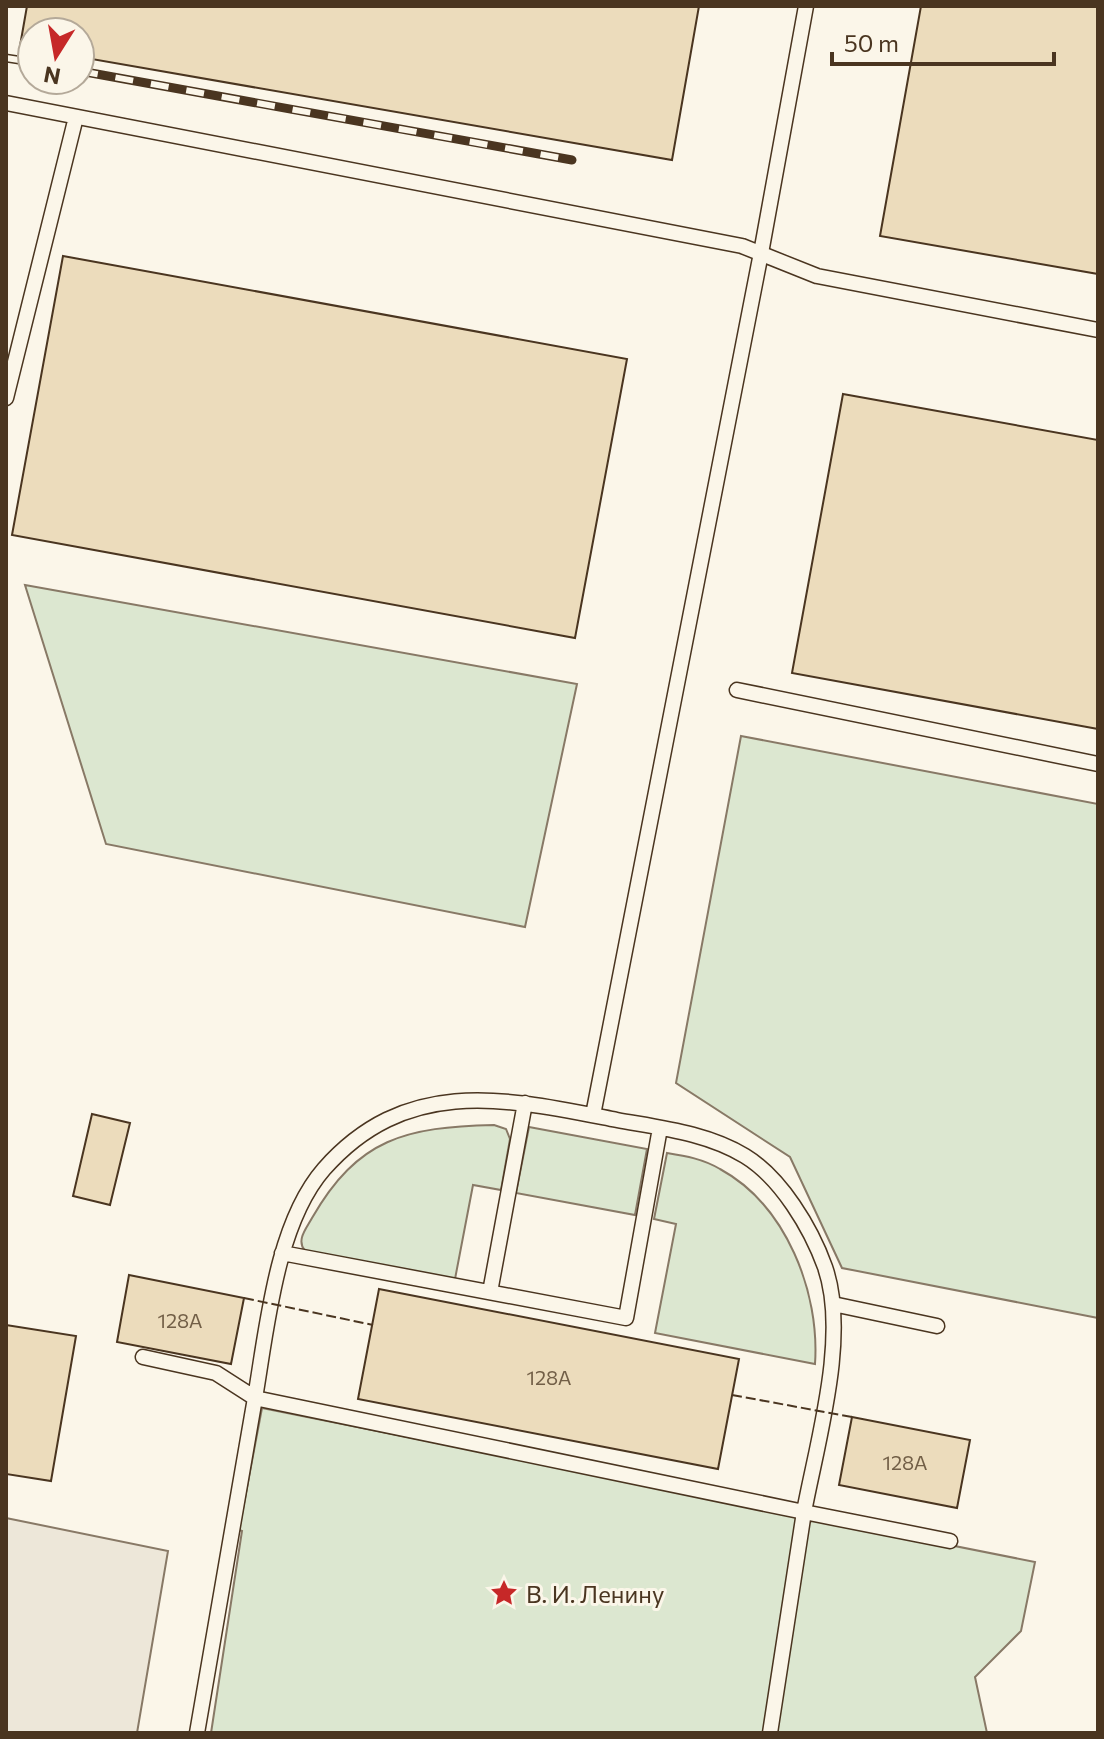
<svg xmlns="http://www.w3.org/2000/svg" width="1104" height="1739" font-family="Commissioner,sans-serif">
<rect width="100%" height="100%" fill="#fbf6e9"/>
<!-- green -->
<path fill="#dce7d0" stroke="#887966" stroke-width="2" d="M25 585 577 684 525 927 106 844Z
M741 736 1098 804V1318L842 1268 790 1157 676 1083Z
M494 1125 506 1129 510 1139 501 1190 473 1185 455 1279 305 1251C296 1240 306 1229 312 1218 358 1138 406 1127 494 1125Z
M529 1127 647 1149 635 1215 516 1193Z
M667 1153C686 1156 703 1159 720 1169 786 1205 820 1292 815 1364L655 1333 676 1224 654 1219Z
M262 1408 1035 1562 1021 1631 975 1677 987 1733H211L242 1531 239 1530Z"/>
<!-- parking -->
<path fill="#ede7d9" stroke="#887966" stroke-width="2" d="M6 1518 168 1551 137 1733H6Z"/>
<!-- building -->
<path fill="#ecdcbc" stroke="#4a3520" stroke-width="2" d="M27 6H699L672 160 80 57V32H32V48L20 46Z
M921 6H1098V274L880 236Z
M63 256 627 359 575 638 12 535Z
M843 394 1098 440V729L792 673Z
M92 1114 130 1123 110 1205 73 1196Z
M129 1275 244 1298 231 1364 117 1342Z
M379 1289 739 1359 718 1469 358 1399Z
M6 1325 76 1336 51 1481 6 1474Z
M852 1417 970 1440 957 1508 839 1485Z"/>
<g fill="none" stroke-linecap="round" stroke-linejoin="round">
<!-- lane casing -->
<g stroke="#4a3520" stroke-width="17">
<path id="lane" d="M6 103 742 246 817 276 1098 330
M6 398 76 117
M737 690 1098 764
M593 1115 761 253 806 6
M282 1253 626 1318 660 1128
M490 1292 525 1103
M833 1304 937 1326
M143 1357 216 1373 255 1398C267 1328 276 1224 324 1169 408 1074 509 1099 617 1120 661 1128 707 1133 745 1156 781 1178 811 1228 825 1267 849 1336 817 1442 804 1512L950 1541
M197 1733 255 1398 804 1512 770 1733"/>
</g>
<!-- lane -->
<use href="#lane" stroke="#fbf6e9" stroke-width="14"/>
<!-- rail casing -->
<g stroke="#4a3520" stroke-width="9">
<path id="rail" d="M6 58 32 62
M80 71 572 160"/>
</g>
<!-- rail -->
<use href="#rail" stroke="#fbf6e9" stroke-width="6" stroke-dasharray="18" stroke-linecap="butt"/>
<!-- fence -->
<path stroke="#4a3520" stroke-width="2" stroke-dasharray="10 4" stroke-linecap="butt" d="M244 1298 373 1325
M732 1395 852 1417"/>
</g>
<!-- icons -->
<defs>
<g id="sight-bare" transform="scale(2.16)"><path d="M0-6L1.8-2.2L6-1.7L2.9 1.2L3.7 5.4L0 3.3L-3.7 5.4L-2.9 1.2L-6-1.7L-1.8-2.2Z" fill="#c62828" stroke="#fbf6e9" stroke-width="2.5" paint-order="stroke"/></g>
</defs>
<g fill-rule="evenodd">
<use href="#sight-bare" x="504" y="1593"/>
</g>
<g text-anchor="middle" dominant-baseline="central" stroke-width="6" stroke-linejoin="round" paint-order="stroke">
<!-- number labels -->
<g font-size="20" fill="#725f47">
<text x="180" y="1320">128А</text>
<text x="549" y="1377">128А</text>
<text x="905" y="1462">128А</text>
</g>
<!-- poi labels -->
<g font-size="24" fill="#4a3520" stroke="#fbf6e9" text-anchor="start">
<text x="526" y="1593">В. И. Ленину</text>
</g>
</g>
<!-- border -->
<rect width="1104" height="1739" fill="none" stroke="#4a3520" stroke-width="16"/>
<!-- north arrow -->
<g transform="translate(56 56) rotate(191)"><circle r="38" fill="#fbf6e9" stroke="#b4a999" stroke-width="2"/>
<path d="M0-6L14 30L0 20L-14 30Z" fill="#c62828"/>
<text y="-12" font-size="22" font-weight="bold" text-anchor="middle" fill="#4a3520">N</text>
</g>
<!-- scale -->
<path d="M832 52v12h222v-12" fill="none" stroke="#4a3520" stroke-width="4"/>
<text x="844" y="52" font-size="24" fill="#4a3520" stroke="#fbf6e9" stroke-width="6" paint-order="stroke">50 m</text>
</svg>
